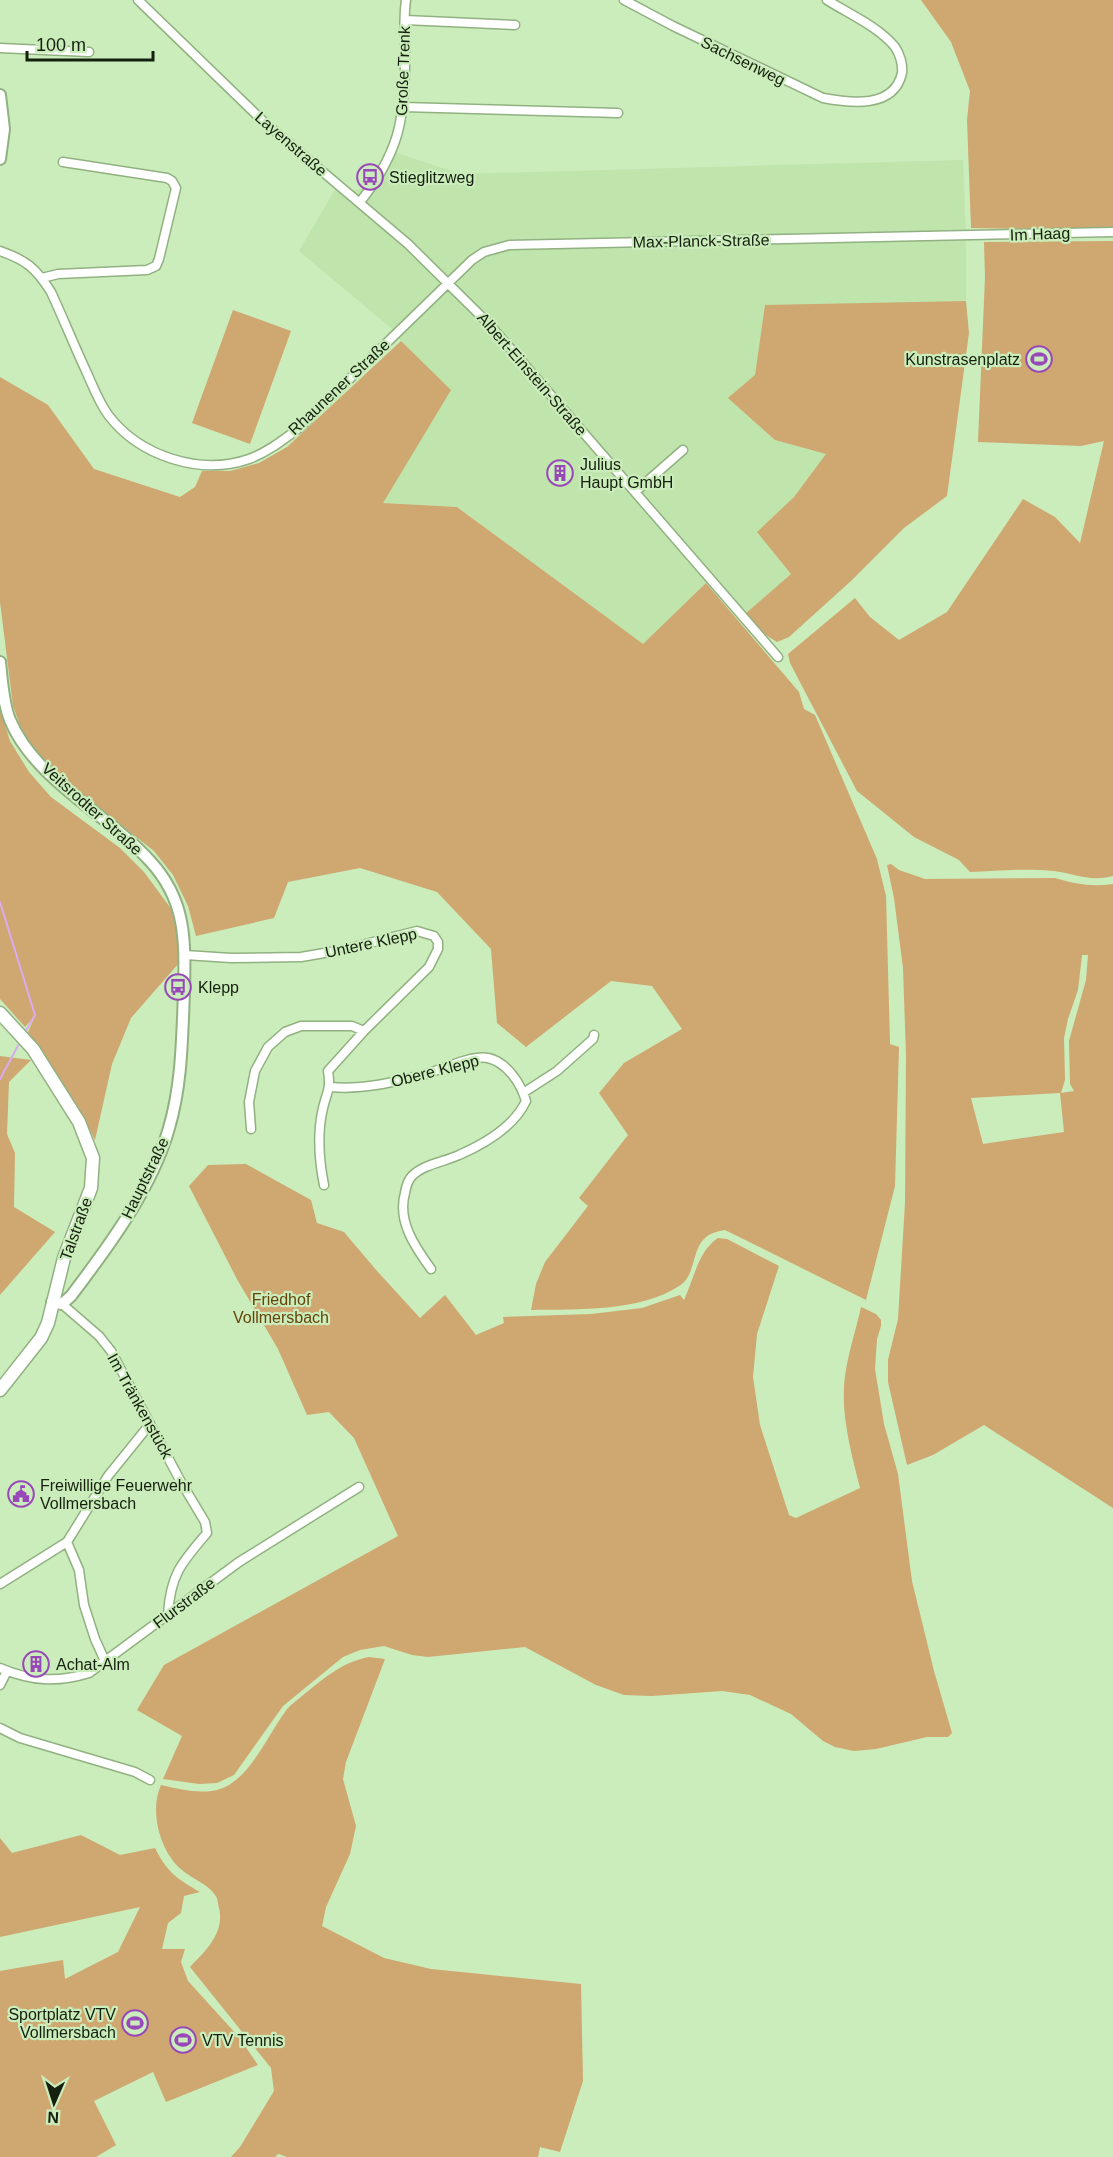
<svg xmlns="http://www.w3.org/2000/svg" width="1113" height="2157" font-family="Helvetica,sans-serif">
<rect width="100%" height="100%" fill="#cbecbb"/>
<!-- built -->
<path fill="#bfe4ac" d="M388 150 460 174 963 160 966 236V301L765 306 755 375 775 440 826 454 794 497 757 532 791 574 745 614 706 583 643 645 458 507 383 503 401 341 392 329 299 251 340 181 353 190 362 189Z"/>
<!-- green -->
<path fill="#cfa770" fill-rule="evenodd" d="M921 0H1113V230L971 228 967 120 970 91 951 42Z
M1113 241V876C1089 882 1077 874 1054 871 1026 868 998 871 970 872L959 860 914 837 857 791 790 663 788 654 855 598 870 617 899 640 947 612 1023 499 1055 517 1080 543 1104 441 1081 446 978 442 985 277 984 242Z
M966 301 969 333 947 496 904 528 851 581 789 637 777 642 764 634 745 614 791 574 757 532 794 497 826 454 775 440 728 398 755 375 765 305Z
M233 310 291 331 250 444 192 423Z
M401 341 451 390 383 503 457 507 643 644 706 583 799 692 804 709 815 715 877 859 886 896 890 1044 899 1047 895 1186 866 1300 725 1230C685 1235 702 1272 679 1286 640 1312 576 1309 531 1310L536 1284 545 1262 588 1206 579 1198 628 1135 599 1093 624 1063 682 1029 652 986 611 981 526 1047 497 1023 491 949 437 892 360 868 288 882 274 918 196 936 188 906 173 875 154 851 55 773 29 742 21 728 13 706 0 602V377L48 405 94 469 180 497 195 487 202 471H230L259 463 287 447Z
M0 709 10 741 29 772 51 797 120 848 144 872 172 910 178 934 179 963 131 1018 112 1064 95 1140 81 1113 28 1032 35 1016 25 1027 0 999Z
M891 864 899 870 925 879 1055 878C1075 884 1092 887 1113 884V1508L984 1425 933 1455 907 1465 888 1382V1360L898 1319 905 1203 906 1055 903 968 894 898 887 865ZM1082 955H1088L1086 980 1069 1041 1070 1084 1074 1091 1061 1093 1065 1080 1064 1038 1068 1019 1078 990ZM1060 1093 1064 1132 983 1144 971 1098Z
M0 1056 31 1060 9 1082 7 1134 15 1153 14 1207 55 1232 0 1295Z
M246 1164 311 1200 317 1223 344 1232 377 1271 420 1318 445 1295 476 1335 504 1323 503 1317 591 1314 642 1308 680 1295 684 1300C694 1279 698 1251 718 1238L727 1239 779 1266 757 1334 753 1377 760 1425 789 1515 796 1518 860 1488C851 1452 840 1413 845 1376 848 1353 856 1330 861 1307L876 1314 881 1320V1326L877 1339 875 1369 884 1424 898 1474 912 1581 934 1671 952 1733 948 1737H927L876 1749 854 1751 835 1747 823 1741 791 1714 750 1695 722 1691 652 1696 624 1695 596 1685 525 1647 428 1657 412 1655 384 1646 360 1650 343 1657 283 1706 234 1775 217 1783 199 1784 163 1779 182 1736 137 1710 164 1665 398 1536 354 1438 329 1412 307 1415 278 1349 238 1281 189 1186 208 1165Z
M369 1657 385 1659 346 1762 343 1779 356 1826 350 1854 326 1907 322 1926 384 1958 431 1969 581 1984 583 2081 560 2152 540 2147 538 2157H287L279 2154 275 2156 278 2157H231L240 2147 274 2091 271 2068 190 1967C206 1951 225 1932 219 1908 218 1904 218 1898 215 1895 207 1883 192 1879 182 1870 160 1852 149 1811 161 1785 178 1789 203 1795 220 1789 249 1780 268 1735 285 1712 289 1706 296 1701 302 1696 323 1679 342 1662 369 1657Z
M81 1835 120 1855 155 1848C167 1872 177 1879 200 1892L184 1896 181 1913 168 1923 162 1949H185L181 1962 188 1981 238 2036 258 2065 166 2102 153 2072 94 2101 116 2145 96 2157H0V1971L63 1960 65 1979 118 1952 140 1907 0 1937V1838L12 1853Z"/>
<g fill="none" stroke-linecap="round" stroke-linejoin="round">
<!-- stream -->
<path stroke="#daabef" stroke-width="2" d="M0 902 35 1015 24 1034
M0 1079 20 1042"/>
<!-- minor casing -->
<g stroke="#91b181" stroke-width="11">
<path id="minor" d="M138 0 264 122 408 244 490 325 778 657
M624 0 673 26 823 98C850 103 894 109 902 73 903 65 900 54 895 47 879 27 849 14 827 0
M405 20 515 25
M0 48 89 52
M403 107 618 113
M360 202C398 154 405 121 405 60 405 40 403 20 406 0
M0 251C26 260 36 268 51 292 63 318 74 345 86 371 93 386 99 403 109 416 140 456 200 476 249 459 268 452 283 440 299 428L472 260 484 252 509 245 1113 232
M42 278 58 274 147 270 156 266 159 259 176 188 172 181 167 178 63 162
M635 492 683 450
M185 955 231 958 301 957 342 950 417 931 434 936 438 942V949L429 967 364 1031 328 1071C331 1090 327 1091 323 1108 317 1133 319 1160 324 1185
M331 1087C363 1090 395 1082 426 1074 443 1069 471 1055 488 1058 507 1062 521 1084 526 1101 514 1127 484 1144 459 1155 444 1162 424 1164 412 1176 408 1180 406 1187 405 1193 397 1221 415 1247 431 1269
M523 1093 557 1071 593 1039 594 1035
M251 1129 249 1102 255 1071 268 1047 285 1032 301 1026H352L364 1031
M62 1304 99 1336 111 1351 181 1482 205 1522 207 1533C182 1562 170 1575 168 1615
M67 1542 79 1570 84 1605 95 1639 105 1661
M0 1584 67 1542 108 1476 150 1424
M0 1668C31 1681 57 1683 89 1673L239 1562 359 1487
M0 1685 7 1671
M0 1728 20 1738 135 1772 150 1780"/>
</g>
<!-- tertiary casing -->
<g stroke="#91b181" stroke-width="14">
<path id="tertiary" d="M0 95 4 129 0 159
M0 662C2 680 3 703 10 720 35 780 108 814 150 861 187 901 185 941 184 993 182 1038 182 1084 169 1128 152 1188 109 1246 71 1296L62 1304 52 1302"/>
</g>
<!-- secondary casing -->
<g stroke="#91b181" stroke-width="15">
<path id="secondary" d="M0 1013 33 1049 79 1122 93 1158 91 1188 64 1258 48 1323 41 1338 0 1390"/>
</g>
<!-- minor -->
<use href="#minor" stroke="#fff" stroke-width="8"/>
<!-- tertiary -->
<use href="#tertiary" stroke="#fff" stroke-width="10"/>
<!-- secondary -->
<use href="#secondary" stroke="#fff" stroke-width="12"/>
</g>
<!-- icons -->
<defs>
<g id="bus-ring" transform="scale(1.35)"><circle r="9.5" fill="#cbecbb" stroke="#9848b8" stroke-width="1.5"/><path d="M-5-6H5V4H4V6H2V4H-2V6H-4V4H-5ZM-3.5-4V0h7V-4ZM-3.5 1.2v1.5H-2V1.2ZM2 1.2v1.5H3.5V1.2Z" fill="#9848b8"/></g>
<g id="stadium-ring" transform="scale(1.35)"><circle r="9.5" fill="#cbecbb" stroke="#9848b8" stroke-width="1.5"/><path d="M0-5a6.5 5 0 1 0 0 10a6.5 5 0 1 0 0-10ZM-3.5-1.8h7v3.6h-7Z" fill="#9848b8"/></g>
<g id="building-ring" transform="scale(1.35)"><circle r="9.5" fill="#cbecbb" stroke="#9848b8" stroke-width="1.5"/><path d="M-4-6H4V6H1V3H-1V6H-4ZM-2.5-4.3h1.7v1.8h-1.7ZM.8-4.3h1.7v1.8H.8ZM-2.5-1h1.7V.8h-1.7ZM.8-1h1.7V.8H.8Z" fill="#9848b8"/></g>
<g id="civic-ring" transform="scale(1.35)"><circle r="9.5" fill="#cbecbb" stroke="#9848b8" stroke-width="1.5"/><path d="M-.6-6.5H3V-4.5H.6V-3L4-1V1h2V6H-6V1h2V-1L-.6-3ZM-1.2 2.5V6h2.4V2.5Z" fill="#9848b8"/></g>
</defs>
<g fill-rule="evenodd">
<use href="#bus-ring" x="370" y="177"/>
<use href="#stadium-ring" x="1039" y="359"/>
<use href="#building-ring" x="560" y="473"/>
<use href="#bus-ring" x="178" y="987"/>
<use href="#civic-ring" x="21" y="1494"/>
<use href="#building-ring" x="36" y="1664"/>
<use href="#stadium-ring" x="135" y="2023"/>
<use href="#stadium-ring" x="183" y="2040"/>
</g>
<g text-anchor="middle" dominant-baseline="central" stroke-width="4.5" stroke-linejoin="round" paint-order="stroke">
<!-- street labels -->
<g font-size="16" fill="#15200e" stroke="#cbecbb">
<text transform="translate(743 61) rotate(26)">Sachsenweg</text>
<text transform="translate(403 71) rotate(-88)">Große Trenk</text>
<text transform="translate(291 144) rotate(41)">Layenstraße</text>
<text transform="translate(1040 234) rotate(-2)">Im Haag</text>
<text transform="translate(701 241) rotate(-1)">Max-Planck-Straße</text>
<text transform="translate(532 374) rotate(49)">Albert-Einstein-Straße</text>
<text transform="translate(339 387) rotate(-43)">Rhaunener Straße</text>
<text transform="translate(92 809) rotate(42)">Veitsrodter Straße</text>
<text transform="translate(371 943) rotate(-12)">Untere Klepp</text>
<text transform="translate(435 1071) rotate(-14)">Obere Klepp</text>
<text transform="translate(145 1178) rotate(-64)">Hauptstraße</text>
<text transform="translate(76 1229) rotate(-70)">Talstraße</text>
<text transform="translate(140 1406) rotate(61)">Im Tränkenstück</text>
<text transform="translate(184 1603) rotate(-37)">Flurstraße</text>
</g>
<!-- poi labels -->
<g font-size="16" fill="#15200e" stroke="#cbecbb" text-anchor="start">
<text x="389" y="177">Stieglitzweg</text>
<text x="1020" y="359" text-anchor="end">Kunstrasenplatz</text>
<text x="580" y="464">Julius<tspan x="580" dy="18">Haupt GmbH</tspan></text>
<text x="198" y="987">Klepp</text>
<text x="40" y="1485">Freiwillige Feuerwehr<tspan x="40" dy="18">Vollmersbach</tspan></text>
<text x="56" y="1664">Achat-Alm</text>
<text x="116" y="2014" text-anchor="end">Sportplatz VTV<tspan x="116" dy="18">Vollmersbach</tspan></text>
<text x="202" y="2040">VTV Tennis</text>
</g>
<!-- park labels -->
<g font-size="16" fill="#65440a" stroke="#cbecbb">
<text x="281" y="1299">Friedhof<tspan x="281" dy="18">Vollmersbach</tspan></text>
</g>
</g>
<!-- north arrow -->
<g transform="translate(54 2103) rotate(183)" stroke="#cbecbb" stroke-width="4.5" paint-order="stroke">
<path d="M0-4.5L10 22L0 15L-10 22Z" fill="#15200e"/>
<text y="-9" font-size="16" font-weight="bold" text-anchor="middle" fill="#15200e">N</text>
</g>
<!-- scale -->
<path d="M27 51v9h126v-9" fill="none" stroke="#15200e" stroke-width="3"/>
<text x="36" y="51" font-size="18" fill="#15200e" stroke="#cbecbb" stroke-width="4.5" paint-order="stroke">100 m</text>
</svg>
